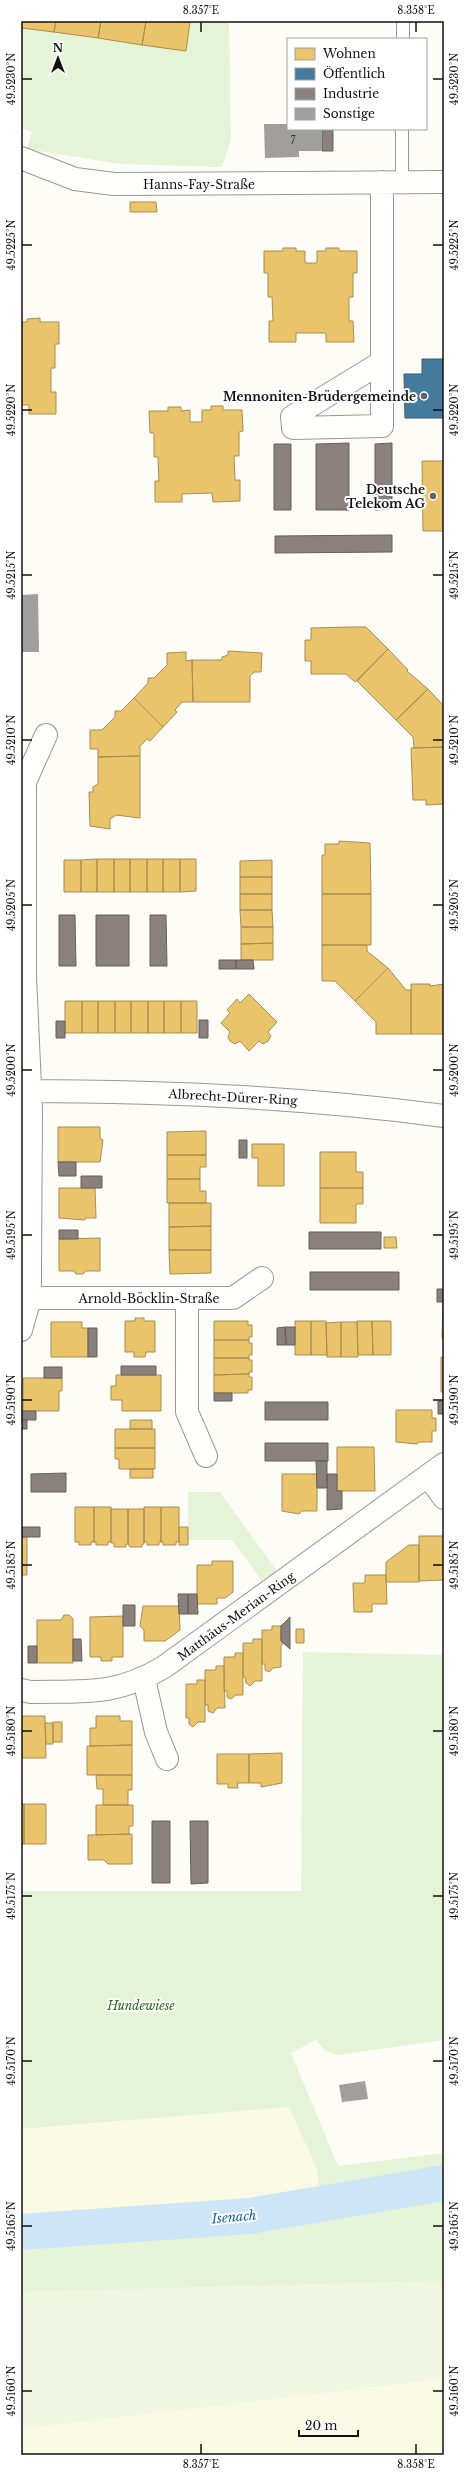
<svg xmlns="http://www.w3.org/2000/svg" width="465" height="2476" font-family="'Libre Baskerville',serif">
<rect width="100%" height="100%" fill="#fdfcf7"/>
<!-- farmland -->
<path fill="#faf9e3" d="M289 2107 317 2169 319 2196 261 2206 21 2222V2129Z
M444 2379V2455H21V2429Z"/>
<!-- green -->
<path fill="#e5f3d7" d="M21 21H229L231 140 222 167 121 164 27 149 32 132 21 128Z
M188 1492H220L277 1571 262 1581 232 1540H188Z
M303 1652 444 1655V2040L338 2055 325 2051 316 2040 291 2053 338 2166 444 2153V2281L21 2292V2222L261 2206 319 2195 317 2169 289 2107 21 2129V1891H301Z"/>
<!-- pitch -->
<path fill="#eff7e0" d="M444 2281V2379L21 2429V2292Z"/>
<!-- homes -->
<path fill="#e9c46a" stroke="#a88e4f" d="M21 21H56L54 32 21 28Z
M56 21H101L98 38 54 32Z
M101 21H146L142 45 98 38Z
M146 21 190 22 186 51 142 45Z
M130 202H156L157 212H130Z
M283 248H296V251H305V263H317V251H326V248H339V251H357V273H353V297H349V321H353L354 342H326V333H296V342H269V321H273L272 297H268V273H264V251H283Z
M40 318V322H59V344H55V368H51V392H56V414H29V405H21V322H27V319Z
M211 406H223V410H242L243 431 239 432V456H234L235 480H240V501L213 502 212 493 182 494V502H155V481H159L158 457H154V433H150L149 411H168V407H181V411L190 410V422H202V410H211Z
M422 461H444V531H423Z
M348 627H366L388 649 355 682 346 674H311V661H305V640H311V628Z
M388 649 408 670 407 671 428 689 396 720 357 681Z
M228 651 262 653 261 672H254L250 676V702H193L192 660H222V657L228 655Z
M186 652V661L192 660 193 702H182L175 710 177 712 163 727 134 698 148 683V678H154L167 665V653Z
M428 689 444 706V747L414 748 413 737 396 720Z
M134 698 163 727 150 741 147 739 140 746V756L98 757V749H90V730H102L115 717V711H121Z
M444 747V804L426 805V800H413L411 748Z
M140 756V818L116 815 110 819V829L90 826 89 792H93V787L98 784V757Z
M339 841 370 843 371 894H322V855H325V844H339Z
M97 859V892H81V860Z
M97 859H114V892H97Z
M114 859H130V892H114Z
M130 859H147V892H130Z
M147 859H163V892H147Z
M163 859H180V892H163Z
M180 859H196V891L180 892Z
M64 860H81V892H64Z
M272 860V877H240V861Z
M240 877H272V894H240Z
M240 894H272V910H240Z
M322 894H371V945H322Z
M240 910H272L273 927H241Z
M241 927H273V943L241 944Z
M273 943V960H241V944Z
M322 945H367V951L388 968 355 1001 335 981H322Z
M388 968 406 990H411V1034H376V1022L355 1001Z
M411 984H430V986L444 984V1034H411Z
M249 994 277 1022 268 1032 271 1036 268 1041 263 1044 259 1041 249 1051 240 1041 235 1044 230 1041 228 1037 230 1032 221 1023 230 1013 227 1010 237 999 240 1003Z
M65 1001H82V1033H65Z
M82 1001H98V1033H82Z
M98 1001H115V1033H98Z
M115 1001H131V1033H115Z
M131 1001H148V1033H131Z
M148 1001H164V1033H148Z
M164 1001H181V1033H164Z
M181 1001H197V1033H181Z
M58 1127H100V1138L103 1140 100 1162H58Z
M206 1131V1155H167V1132Z
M252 1144H284V1186H258V1158H252Z
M320 1152H356V1172H363V1188H320Z
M167 1155H206V1167H200V1179H167Z
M167 1179H200V1191H206V1203H167Z
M59 1188H95L96 1218H85V1220L59 1218Z
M320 1188H363V1204H356V1223H320Z
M169 1203H211V1226L169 1227Z
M211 1226V1250H169V1227Z
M384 1237H396L397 1248H384Z
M100 1238V1271H86L83 1274H76L74 1271H59V1239Z
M169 1250H211V1273L170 1274Z
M443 1302H444V1338H442Z
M135 1318H144V1321H155V1352H146L145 1357H134V1352H125V1321H135Z
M214 1321H248V1325H252V1337H249V1340H214Z
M295 1321H311V1355H295Z
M311 1321H326L327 1355H311Z
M357 1321H372L373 1355H358Z
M372 1321H391V1355H373Z
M51 1322H82V1328H88V1357H51Z
M341 1322V1357H327L326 1323Z
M341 1322H357L358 1357H341Z
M214 1340H249V1343H252V1355H249V1358H214Z
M441 1357H444V1392H441Z
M214 1358H249V1360H252V1372H249V1374L214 1375Z
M249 1374V1377H252V1390H248V1393H214V1375Z
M116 1375H161V1411H122V1400H111V1386H116Z
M23 1378H62V1391H59V1411H23Z
M396 1410H432V1418H436V1431H432V1442H419L417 1444 396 1442Z
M130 1420H152V1429H130Z
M115 1429H155V1448H115Z
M337 1447H374L375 1491H337Z
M115 1448H155V1469H119V1459H115Z
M130 1469H153V1478H130Z
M282 1474H317V1511H302L299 1514 282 1511Z
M75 1507H94V1542H91V1545H79V1542H75Z
M94 1507H111V1542H108V1545H96V1542H94Z
M144 1507H161V1542H159V1545H147V1542H144Z
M161 1507H179V1542H176V1545H163V1542H161Z
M111 1509H128V1544H126V1547H114V1543H111Z
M128 1509H144V1544H142V1547H130L128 1544Z
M179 1527H188V1545H179Z
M419 1536H444V1580L419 1581Z
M21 1537H27V1575H21Z
M409 1545H419V1582H386V1562Z
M212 1561H233V1592L225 1598H217V1604H197V1565H212Z
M365 1575H386L387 1604H372V1612H354L353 1583H365Z
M143 1606H179L180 1630 165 1641H144V1630L140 1626Z
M64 1615H69L73 1619V1663H37V1620H61Z
M123 1616V1657H112V1661H101V1657H90V1617Z
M272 1626H281V1641L283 1643 281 1646V1667L273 1668 269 1672 265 1670V1664H262V1630H272Z
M296 1629H304V1643H296Z
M253 1639H262V1681H255L250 1686 246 1683 245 1677H243V1643H253Z
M235 1653H243V1695H236L231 1699 227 1697V1691H224V1657H235Z
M216 1666H224L225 1708H217L213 1713 208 1711V1705H205V1670H216Z
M197 1680H205V1722H198L193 1727 189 1724V1718H186V1684H197Z
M21 1716H45L46 1758H21Z
M96 1716H120V1721H132V1745L90 1746V1728H96Z
M53 1722H62V1742H53Z
M45 1723H53V1744H46Z
M132 1745V1775H87V1746Z
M282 1753V1783L261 1787V1783H249V1754Z
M217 1754H249V1783H237L238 1788H228V1784H217Z
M96 1775H132V1790H128V1805H103V1789H97Z
M21 1804H24V1844H21Z
M24 1804H46V1844H24Z
M96 1805H133V1826H129V1834L96 1835Z
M132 1834V1864H108L104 1860H88V1835Z"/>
<!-- public -->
<path fill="#457b9d" stroke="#355b73" d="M422 359H444V418H405L404 374H422Z"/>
<!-- industry -->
<path fill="#8a817c" stroke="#665f5c" d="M322 129H333V151H322Z
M349 443V510H316V444Z
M392 443V509L375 510V444Z
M274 444H291V510H274Z
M392 535V552L275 553V536Z
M59 915H75L76 966H59Z
M96 915H129V966H96Z
M150 915H166L167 966H150Z
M219 960H236V969H219Z
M236 960H253L254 969H236Z
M199 1020H208V1038H199Z
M56 1021H65V1038H56Z
M239 1140H247V1158H239Z
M58 1162H76V1176H59Z
M81 1176H102V1188H81Z
M59 1230H78V1239H59Z
M309 1232H381V1249H309Z
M310 1272H399V1290H310Z
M437 1289H444V1302H437Z
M285 1327H295V1345H286Z
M285 1327 286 1345H277V1328Z
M88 1328H97V1357H88Z
M121 1366H156V1375H121Z
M44 1367H62V1378H44Z
M214 1393H232V1401H214Z
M438 1401H444V1414H438Z
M265 1402H328V1420H265Z
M21 1411H36V1420H21Z
M21 1420H27V1429H21Z
M265 1443H328V1461H265Z
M316 1461H327V1488H317Z
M66 1473V1492H31V1474Z
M327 1474H337V1491H342V1509L327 1510Z
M21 1527H40V1537H21Z
M178 1594H188V1614H179Z
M188 1594H197L198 1614H188Z
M123 1605H135V1626H123Z
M290 1617V1649L281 1641V1626Z
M73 1639H81L82 1661H73Z
M28 1646H37V1663H28Z
M152 1821H170V1883H152Z
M190 1821H208V1883L191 1884Z"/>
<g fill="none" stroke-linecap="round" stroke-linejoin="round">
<!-- river -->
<path stroke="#cce6f8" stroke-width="36" d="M21 2232 250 2216 444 2183"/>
</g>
<!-- building -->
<path fill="#a19f9c" d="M264 124H288V129H322V151H299V157L265 158Z
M38 594 39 652H21L22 595Z
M365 2081 368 2099 342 2102 339 2085Z"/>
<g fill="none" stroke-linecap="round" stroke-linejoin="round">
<!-- service casing -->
<g stroke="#979795" stroke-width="14">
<path id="service" d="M403 39V21
M402 182V129"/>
</g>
<!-- minor casing -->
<g stroke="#979795" stroke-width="24">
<path id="minor" d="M21 158 75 179 114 184 444 182
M382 182V362L292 417 293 428 382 426V362
M21 1091C162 1091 304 1097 444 1116
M21 1298H233L262 1278
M187 1299V1412L206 1456
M21 1330 30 1298V1268L31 1109 25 976V782L46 735
M429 1477 444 1498
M144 1679 156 1732 167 1759
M21 1690 31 1692C86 1691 115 1696 164 1667L444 1464"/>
</g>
<!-- service -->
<use href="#service" stroke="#fffffe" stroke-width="12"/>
<!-- minor -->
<use href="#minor" stroke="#fffffe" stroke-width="22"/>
</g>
<!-- ticks -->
<path fill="none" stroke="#111" stroke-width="1.5" d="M201 22V32M416 22V32M22 79H32M433 79H443M22 245H32M433 245H443M22 410H32M433 410H443M22 575H32M433 575H443M22 740H32M433 740H443M22 905H32M433 905H443M22 1070H32M433 1070H443M22 1235H32M433 1235H443M22 1400H32M433 1400H443M22 1565H32M433 1565H443M22 1731H32M433 1731H443M22 1896H32M433 1896H443M22 2061H32M433 2061H443M22 2226H32M433 2226H443M22 2391H32M433 2391H443M201 2444V2454M416 2444V2454"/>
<!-- markers -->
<g fill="#646362" stroke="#fff" stroke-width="1.5">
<circle cx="424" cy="396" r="4"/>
<circle cx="433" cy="496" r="4"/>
</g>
<g text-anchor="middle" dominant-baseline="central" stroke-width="4" stroke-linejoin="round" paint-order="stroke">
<!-- number labels -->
<g font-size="10" fill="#353434">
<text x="293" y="140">7</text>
</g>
<!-- street labels -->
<g font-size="12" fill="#111" stroke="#fff">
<text x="199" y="184">Hanns-Fay-Straße</text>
<text transform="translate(233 1097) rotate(3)">Albrecht-Dürer-Ring</text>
<text x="149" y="1298">Arnold-Böcklin-Straße</text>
<text transform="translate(236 1616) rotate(-36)">Matthäus-Merian-Ring</text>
</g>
<!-- poi labels -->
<g font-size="12" font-weight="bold" fill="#111" stroke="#fff" text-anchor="end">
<text x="416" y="396">Mennoniten-Brüdergemeinde</text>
<text x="425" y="489">Deutsche<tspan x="425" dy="14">Telekom AG</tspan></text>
</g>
<!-- park labels -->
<g font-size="12" font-style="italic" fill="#296d1d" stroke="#fff">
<text x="141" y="2005">Hundewiese</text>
</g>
<!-- water labels -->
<g font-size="13" font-style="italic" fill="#1360aa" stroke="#fff">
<text transform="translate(234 2217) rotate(-5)">Isenach</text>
</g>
</g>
<!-- border -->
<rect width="465" height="2476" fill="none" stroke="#ffffff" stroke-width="44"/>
<!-- legend -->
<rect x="287" y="38" width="140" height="92" fill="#ffffff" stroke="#a0a0a0"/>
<rect x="295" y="48" width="20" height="12" fill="#e9c46a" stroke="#a0a0a0"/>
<text x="323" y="58" font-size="12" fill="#111111">Wohnen</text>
<rect x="295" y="68" width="20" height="12" fill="#457b9d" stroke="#a0a0a0"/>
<text x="323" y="78" font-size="12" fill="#111111">Öffentlich</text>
<rect x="295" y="88" width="20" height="12" fill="#8a817c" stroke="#a0a0a0"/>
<text x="323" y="98" font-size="12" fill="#111111">Industrie</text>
<rect x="295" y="108" width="20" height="12" fill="#a19f9c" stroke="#a0a0a0"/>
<text x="323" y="118" font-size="12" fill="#111111">Sonstige</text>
<!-- north arrow -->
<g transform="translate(58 58)" stroke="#ffffff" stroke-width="3" paint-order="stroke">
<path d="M0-3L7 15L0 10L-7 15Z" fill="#111111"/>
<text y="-6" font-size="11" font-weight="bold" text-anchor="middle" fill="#111111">N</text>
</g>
<!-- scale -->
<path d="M299 2430v6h59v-6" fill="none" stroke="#111111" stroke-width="2"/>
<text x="305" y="2430" font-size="12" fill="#111111" stroke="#ffffff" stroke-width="3" paint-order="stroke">20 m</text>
<rect x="22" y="22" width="421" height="2432" fill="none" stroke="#111" stroke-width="1.5"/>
<g font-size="10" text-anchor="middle" fill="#111">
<text x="201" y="14">8.357°E</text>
<text x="416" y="14">8.358°E</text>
<text transform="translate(11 79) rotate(-90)" y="4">49.5230°N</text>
<text transform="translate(454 79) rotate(-90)" y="4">49.5230°N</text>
<text transform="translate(11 245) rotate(-90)" y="4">49.5225°N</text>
<text transform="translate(454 245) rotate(-90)" y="4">49.5225°N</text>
<text transform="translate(11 410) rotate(-90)" y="4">49.5220°N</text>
<text transform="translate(454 410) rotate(-90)" y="4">49.5220°N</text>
<text transform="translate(11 575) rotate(-90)" y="4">49.5215°N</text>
<text transform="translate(454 575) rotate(-90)" y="4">49.5215°N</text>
<text transform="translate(11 740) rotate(-90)" y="4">49.5210°N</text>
<text transform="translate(454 740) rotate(-90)" y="4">49.5210°N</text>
<text transform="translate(11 905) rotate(-90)" y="4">49.5205°N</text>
<text transform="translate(454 905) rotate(-90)" y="4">49.5205°N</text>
<text transform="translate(11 1070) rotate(-90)" y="4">49.5200°N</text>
<text transform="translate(454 1070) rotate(-90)" y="4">49.5200°N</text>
<text transform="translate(11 1235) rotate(-90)" y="4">49.5195°N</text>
<text transform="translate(454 1235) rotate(-90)" y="4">49.5195°N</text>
<text transform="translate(11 1400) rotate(-90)" y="4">49.5190°N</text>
<text transform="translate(454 1400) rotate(-90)" y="4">49.5190°N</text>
<text transform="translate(11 1565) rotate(-90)" y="4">49.5185°N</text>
<text transform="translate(454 1565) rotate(-90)" y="4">49.5185°N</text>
<text transform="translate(11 1731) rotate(-90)" y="4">49.5180°N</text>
<text transform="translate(454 1731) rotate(-90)" y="4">49.5180°N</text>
<text transform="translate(11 1896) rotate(-90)" y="4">49.5175°N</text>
<text transform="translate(454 1896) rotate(-90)" y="4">49.5175°N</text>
<text transform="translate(11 2061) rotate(-90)" y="4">49.5170°N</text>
<text transform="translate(454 2061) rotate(-90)" y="4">49.5170°N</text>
<text transform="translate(11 2226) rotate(-90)" y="4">49.5165°N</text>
<text transform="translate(454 2226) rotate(-90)" y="4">49.5165°N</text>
<text transform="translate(11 2391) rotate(-90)" y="4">49.5160°N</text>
<text transform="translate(454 2391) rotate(-90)" y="4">49.5160°N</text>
<text x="201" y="2468">8.357°E</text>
<text x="416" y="2468">8.358°E</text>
</g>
</svg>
